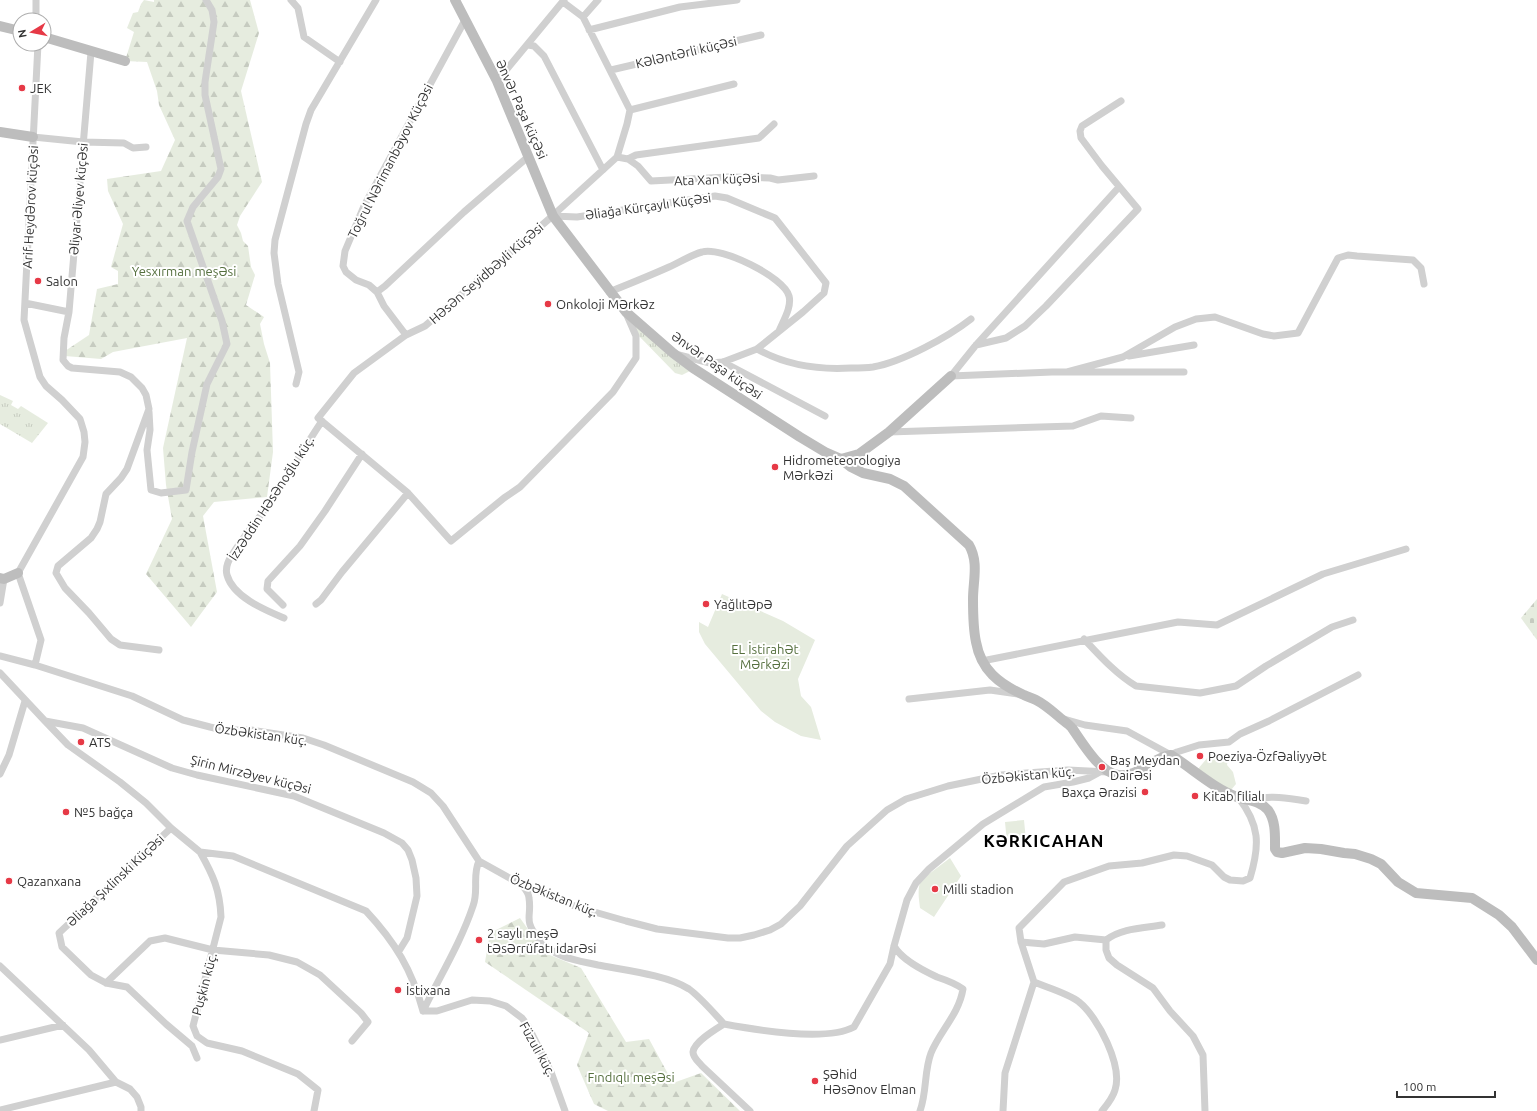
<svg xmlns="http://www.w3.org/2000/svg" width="1537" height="1111" font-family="Ubuntu,sans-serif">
<defs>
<pattern id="grass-tufts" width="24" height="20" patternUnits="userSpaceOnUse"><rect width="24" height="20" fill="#e6ecdf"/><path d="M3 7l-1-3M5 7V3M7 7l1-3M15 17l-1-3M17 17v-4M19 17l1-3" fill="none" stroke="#c6cbc0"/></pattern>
<pattern id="forest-firs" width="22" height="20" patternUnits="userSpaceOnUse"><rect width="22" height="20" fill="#e6ecdf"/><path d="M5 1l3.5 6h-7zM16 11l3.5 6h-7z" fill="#c6cbc0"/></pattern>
<pattern id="cemetery-stones" width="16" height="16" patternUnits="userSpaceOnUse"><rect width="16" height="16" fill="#e6ecdf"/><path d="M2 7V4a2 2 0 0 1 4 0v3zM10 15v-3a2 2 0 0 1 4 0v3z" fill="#c6cbc0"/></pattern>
</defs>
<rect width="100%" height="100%" fill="#fff"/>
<!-- grass -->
<path fill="url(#grass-tufts)" d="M632 321 690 371 682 375 675 373 638 335Z
M0 395 13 401 11 405 18 409 21 406 48 423 32 443 0 424Z"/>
<!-- forest -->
<path fill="url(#forest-firs)" d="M144 0 154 2V0H250L259 33 241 91 262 182 240 216 237 225 241 233 243 241 248 246 251 267 255 275 246 305 264 317 260 324 264 344 270 363 273 452 267 497 214 502 203 516 217 592 191 627 146 574 172 519 166 485 163 448 187 338 113 352 101 359 65 356V351L89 335 97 289 118 284V271L111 267 123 224 108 191 107 179 161 171 175 140 159 105 157 91 147 62 125 61 134 32 127 28 133 13 138 12 141 4Z
M520 918 545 953 581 968 626 1042 649 1039 673 1083 701 1073 740 1111H608L594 1104 577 1065 589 1033 485 962 490 933Z"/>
<!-- cemetery -->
<path fill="url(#cemetery-stones)" d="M1537 599V640L1521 618Z"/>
<!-- park -->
<path fill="#e6ecdf" d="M722 594 783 621 815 640 798 679 801 696 811 707 821 740 801 736 775 722 761 711 705 644 699 632V622L708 627Z
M1213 751 1222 755 1228 760 1227 765 1233 772 1236 784 1231 790C1219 785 1210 776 1198 769Z
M1024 820 1026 841 1007 843 1005 822Z
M950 858 961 876 934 917 920 908C919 899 917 889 921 880Z"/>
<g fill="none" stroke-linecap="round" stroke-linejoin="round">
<!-- street -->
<path stroke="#d0d0d0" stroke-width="7" d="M291 0 298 8 304 37 340 62
M563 2 583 17 630 110 627 124 617 157 549 219 425 326 406 335 354 373 318 418 408 493 451 541 504 498 520 487 613 392 636 358V336L626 313
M583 17 598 0
M36 20V0
M589 30 680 7 737 0
M528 45 534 46 544 56 603 170
M91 52 69 312 64 338 63 360 68 366 72 368 120 372 131 377 142 388 146 395 149 409 127 469 121 478 106 494 100 522 97 529 91 538 58 566 56 573 65 588 89 613 111 639 120 645 159 650
M611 70 761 35
M497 81 564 0
M630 110 734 84
M33 137 83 142 124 143 133 148 146 147
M617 157 628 159 636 155 759 138 774 124
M628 159 638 166 651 181 728 177 770 178 778 180 814 176
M553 216 577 217 715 196 727 198 775 218 826 283 824 293 803 312 757 349 723 362 710 363 679 355
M377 292 369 285 356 280 346 272 343 266 345 251 364 206 465 20
M609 292C629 284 649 276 669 267 680 262 691 255 702 252 721 246 784 277 789 296 792 307 783 321 779 331
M25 303 69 312
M406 335 384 306 377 292 385 286 464 212 529 156
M976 345 1006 338 1025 326 1046 306 1138 209 1102 166 1081 138 1080 131 1082 126 1121 101
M757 349C787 366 818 370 851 368 858 368 866 368 873 367 902 362 948 337 971 319
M1129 356 1194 345
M723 362 825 416
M1067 372 1123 357 1175 327 1196 319 1215 317 1263 334 1274 336 1298 333 1338 258 1348 255 1357 256 1413 260 1421 268 1424 284
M951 376 976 345 1119 187
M951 376 1052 372H1184
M296 384 299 372 278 284 274 253 275 240 280 221 306 124 311 110 376 0
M149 412 150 430 147 450 151 490 161 493 186 490 192 452 207 384 227 344 222 321 187 221 193 207 218 177 221 169 205 95V82L214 22 212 10 206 0
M889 432 1073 426 1101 416 1131 418
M0 603 4 579
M316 604 321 600 342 572 408 493
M283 605 267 589 268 581 300 546 325 511 362 454
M284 618C265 610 233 597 227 575 225 568 228 561 232 555 244 535 260 518 273 498 290 473 305 446 322 421
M1084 639C1100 656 1116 674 1136 686L1200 693 1236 686 1266 666 1332 627 1353 620
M0 656 35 665 132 696 183 720 210 727 223 730H251L303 738 324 745 413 782 431 793 443 806 479 861 522 885 577 907 626 921 657 929 728 938H740L754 935 770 930 781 924 800 906 847 846 887 810 906 799 948 786 1001 775 1068 770 1108 772
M982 661 1178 622 1217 625 1323 574 1406 549
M35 665 41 640 18 573 83 457 85 442 84 432 80 419 62 400 46 386 40 377 24 320 38 44
M0 673 45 721 83 728 172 768 197 775 294 796 384 833 402 843 408 850 412 860 416 878 417 896 407 938 399 951
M909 699 990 690 1018 694
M1064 719 1085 725 1127 731 1171 755 1177 752 1199 745 1229 742 1240 734 1269 721 1358 675
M45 721 68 745 120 782 146 803 171 828 200 852 233 856 366 911C395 942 412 970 423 1011
M0 774 9 755 25 701
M1252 800C1269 795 1289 798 1306 801
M171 828 59 933 62 947 91 975 106 983 127 987 166 1024 192 1046 197 1058
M200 852C213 875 220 890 221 917L193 1026 197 1036 207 1043 242 1051 298 1074 318 1090 314 1111
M522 885C525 889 529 893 529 898 532 917 523 919 538 938 554 958 575 960 598 965 624 970 668 975 689 989 699 996 715 1014 724 1024
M1162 925C1144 928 1121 928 1106 940V950L1109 958 1117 965 1153 988 1170 1011 1193 1036 1203 1055 1205 1111
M1021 942 1044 944 1075 937 1106 940
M894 946C902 960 922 970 937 977 946 980 955 983 963 989 959 1014 940 1031 931 1053 924 1071 927 1092 920 1111
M0 966 89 1050 116 1082 130 1089 137 1097 141 1107V1111
M1034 982C1046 987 1070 994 1079 1002 1098 1017 1123 1066 1115 1090 1113 1097 1107 1105 1102 1111
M106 983 150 941 165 938 213 950 269 955 297 962 320 975 361 1013 368 1022 352 1041
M423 1011H437L472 1000 490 1001 506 1006 522 1018 528 1026 551 1072 565 1111
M423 1011C440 976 461 942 473 906 479 890 472 876 479 861
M724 1024C756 1030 826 1042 854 1027L890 964 894 946 907 900 916 883 929 869 983 824 1044 787 1073 782 1089 778 1100 772
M724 1024C716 1029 694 1042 693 1052 693 1058 699 1062 702 1066L750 1111
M0 1040 63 1025
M0 1110 116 1082
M1003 1111 1005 1073 1034 982 1021 942 1019 928 1064 882 1109 866 1142 863 1174 855 1187 856 1212 865 1224 877 1230 880 1243 881 1250 878C1260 845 1260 825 1238 797"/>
<!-- secondary -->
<path stroke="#bdbdbd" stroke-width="10" d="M455 0 497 81 553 216 626 312 673 353 693 368 800 437 825 452 841 459 859 454 889 432 951 376
M0 26 20 31
M44 37 125 61
M0 132 33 137
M841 459 851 467 863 473 890 479 904 486 969 545C979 562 973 581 973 599 973 613 973 628 976 642 981 670 999 684 1024 695 1028 697 1032 698 1036 700 1044 704 1051 710 1058 716 1062 720 1068 723 1072 728 1082 742 1099 772 1118 775 1138 778 1152 757 1171 755 1193 769 1213 788 1237 797 1248 801 1259 800 1268 810 1276 821 1275 836 1275 849L1277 852 1282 853 1305 848 1321 849 1344 853 1355 854 1371 859 1381 864 1398 882 1416 893 1472 898 1499 915 1512 927 1537 960
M0 578 4 579 18 573"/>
</g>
<!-- markers -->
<g fill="#e63946" stroke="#fff" stroke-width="1.5">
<circle cx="22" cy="88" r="4"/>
<circle cx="38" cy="281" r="4"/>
<circle cx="548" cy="304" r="4"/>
<circle cx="775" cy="467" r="4"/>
<circle cx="706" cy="604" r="4"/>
<circle cx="81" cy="742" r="4"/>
<circle cx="1200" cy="756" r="4"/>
<circle cx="1102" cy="767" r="4"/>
<circle cx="1145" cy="792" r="4"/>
<circle cx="1195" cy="796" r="4"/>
<circle cx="66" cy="812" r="4"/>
<circle cx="9" cy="881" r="4"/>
<circle cx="935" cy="889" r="4"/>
<circle cx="479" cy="940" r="4"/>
<circle cx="398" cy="990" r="4"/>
<circle cx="815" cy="1081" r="4"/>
</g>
<g text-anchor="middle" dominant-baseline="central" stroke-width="4" stroke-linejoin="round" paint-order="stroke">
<!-- street labels -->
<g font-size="13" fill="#333" stroke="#fff">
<text transform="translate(686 52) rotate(-13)">Kələntərli küçəsi</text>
<text transform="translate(522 109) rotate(66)">Ənvər Paşa küçəsi</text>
<text transform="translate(390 161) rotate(-63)">Toğrul Nərimanbəyov Küçəsi</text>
<text transform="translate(717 179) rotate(-2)">Ata Xan küçəsi</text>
<text transform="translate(78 199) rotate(-85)">Əliyar Əliyev küçəsi</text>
<text transform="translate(648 206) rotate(-8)">Əliağa Kürçaylı Küçəsi</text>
<text transform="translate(30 207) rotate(-87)">Arif Heydərov küçəsi</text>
<text transform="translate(486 273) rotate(-41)">Həsən Seyidbəyli Küçəsi</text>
<text transform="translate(717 365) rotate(35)">Ənvər Paşa küçəsi</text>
<text transform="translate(271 498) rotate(-57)">İzzəddin Həsənoğlu küç.</text>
<text transform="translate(261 734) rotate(8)">Özbəkistan küç.</text>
<text transform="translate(251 774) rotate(14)">Şirin Mirzəyev küçəsi</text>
<text transform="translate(1028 775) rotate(-5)">Özbəkistan küç.</text>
<text transform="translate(115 880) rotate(-43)">Əliağa Şıxlinski Küçəsi</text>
<text transform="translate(554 895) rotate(22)">Özbəkistan küç.</text>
<text transform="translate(204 984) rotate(-75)">Puşkin küç.</text>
<text transform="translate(538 1049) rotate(61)">Füzuli küç.</text>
</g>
<!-- poi labels -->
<g font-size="13" fill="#333" stroke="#fff" text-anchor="start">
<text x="30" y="88">JEK</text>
<text x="46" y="281">Salon</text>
<text x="556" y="304">Onkoloji Mərkəz</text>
<text x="783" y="460">Hidrometeorologiya<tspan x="783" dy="15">Mərkəzi</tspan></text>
<text x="714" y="604">Yağlıtəpə</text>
<text x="89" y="742">ATS</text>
<text x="1208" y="756">Poeziya-Özfəaliyyət</text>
<text x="1110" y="760">Baş Meydan<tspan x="1110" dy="15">Dairəsi</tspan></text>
<text x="1137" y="792" text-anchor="end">Baxça ərazisi</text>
<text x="1203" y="796">Kitab filialı</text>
<text x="74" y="812">№5 bağça</text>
<text x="17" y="881">Qazanxana</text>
<text x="943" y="889">Milli stadion</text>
<text x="487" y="933">2 saylı meşə<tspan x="487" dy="15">təsərrüfatı idarəsi</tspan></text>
<text x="406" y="990">İstixana</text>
<text x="823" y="1074">Şəhid<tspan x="823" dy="15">Həsənov Elman</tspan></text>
</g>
<!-- park labels -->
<g font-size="13" fill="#56703f" stroke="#fff">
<text x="184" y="271">Yesxırman meşəsi</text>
<text x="765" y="649">EL İstirahət<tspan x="765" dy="15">Mərkəzi</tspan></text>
<text x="631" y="1077">Fındıqlı meşəsi</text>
</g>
<!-- district labels -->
<g font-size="17" font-weight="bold" letter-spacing="1" fill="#000" stroke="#fff">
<text x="1044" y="840">KƏRKICAHAN</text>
</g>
</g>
<!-- north arrow -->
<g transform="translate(32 32) rotate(260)"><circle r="19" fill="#ffffff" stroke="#adadad"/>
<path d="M0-3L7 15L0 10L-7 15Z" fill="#e63946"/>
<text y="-6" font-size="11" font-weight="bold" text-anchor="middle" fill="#333333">N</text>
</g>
<!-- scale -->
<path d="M1397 1091v6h98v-6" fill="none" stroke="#333333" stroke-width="2"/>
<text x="1403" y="1091" font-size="12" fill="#333333" stroke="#ffffff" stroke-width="3" paint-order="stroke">100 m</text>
</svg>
